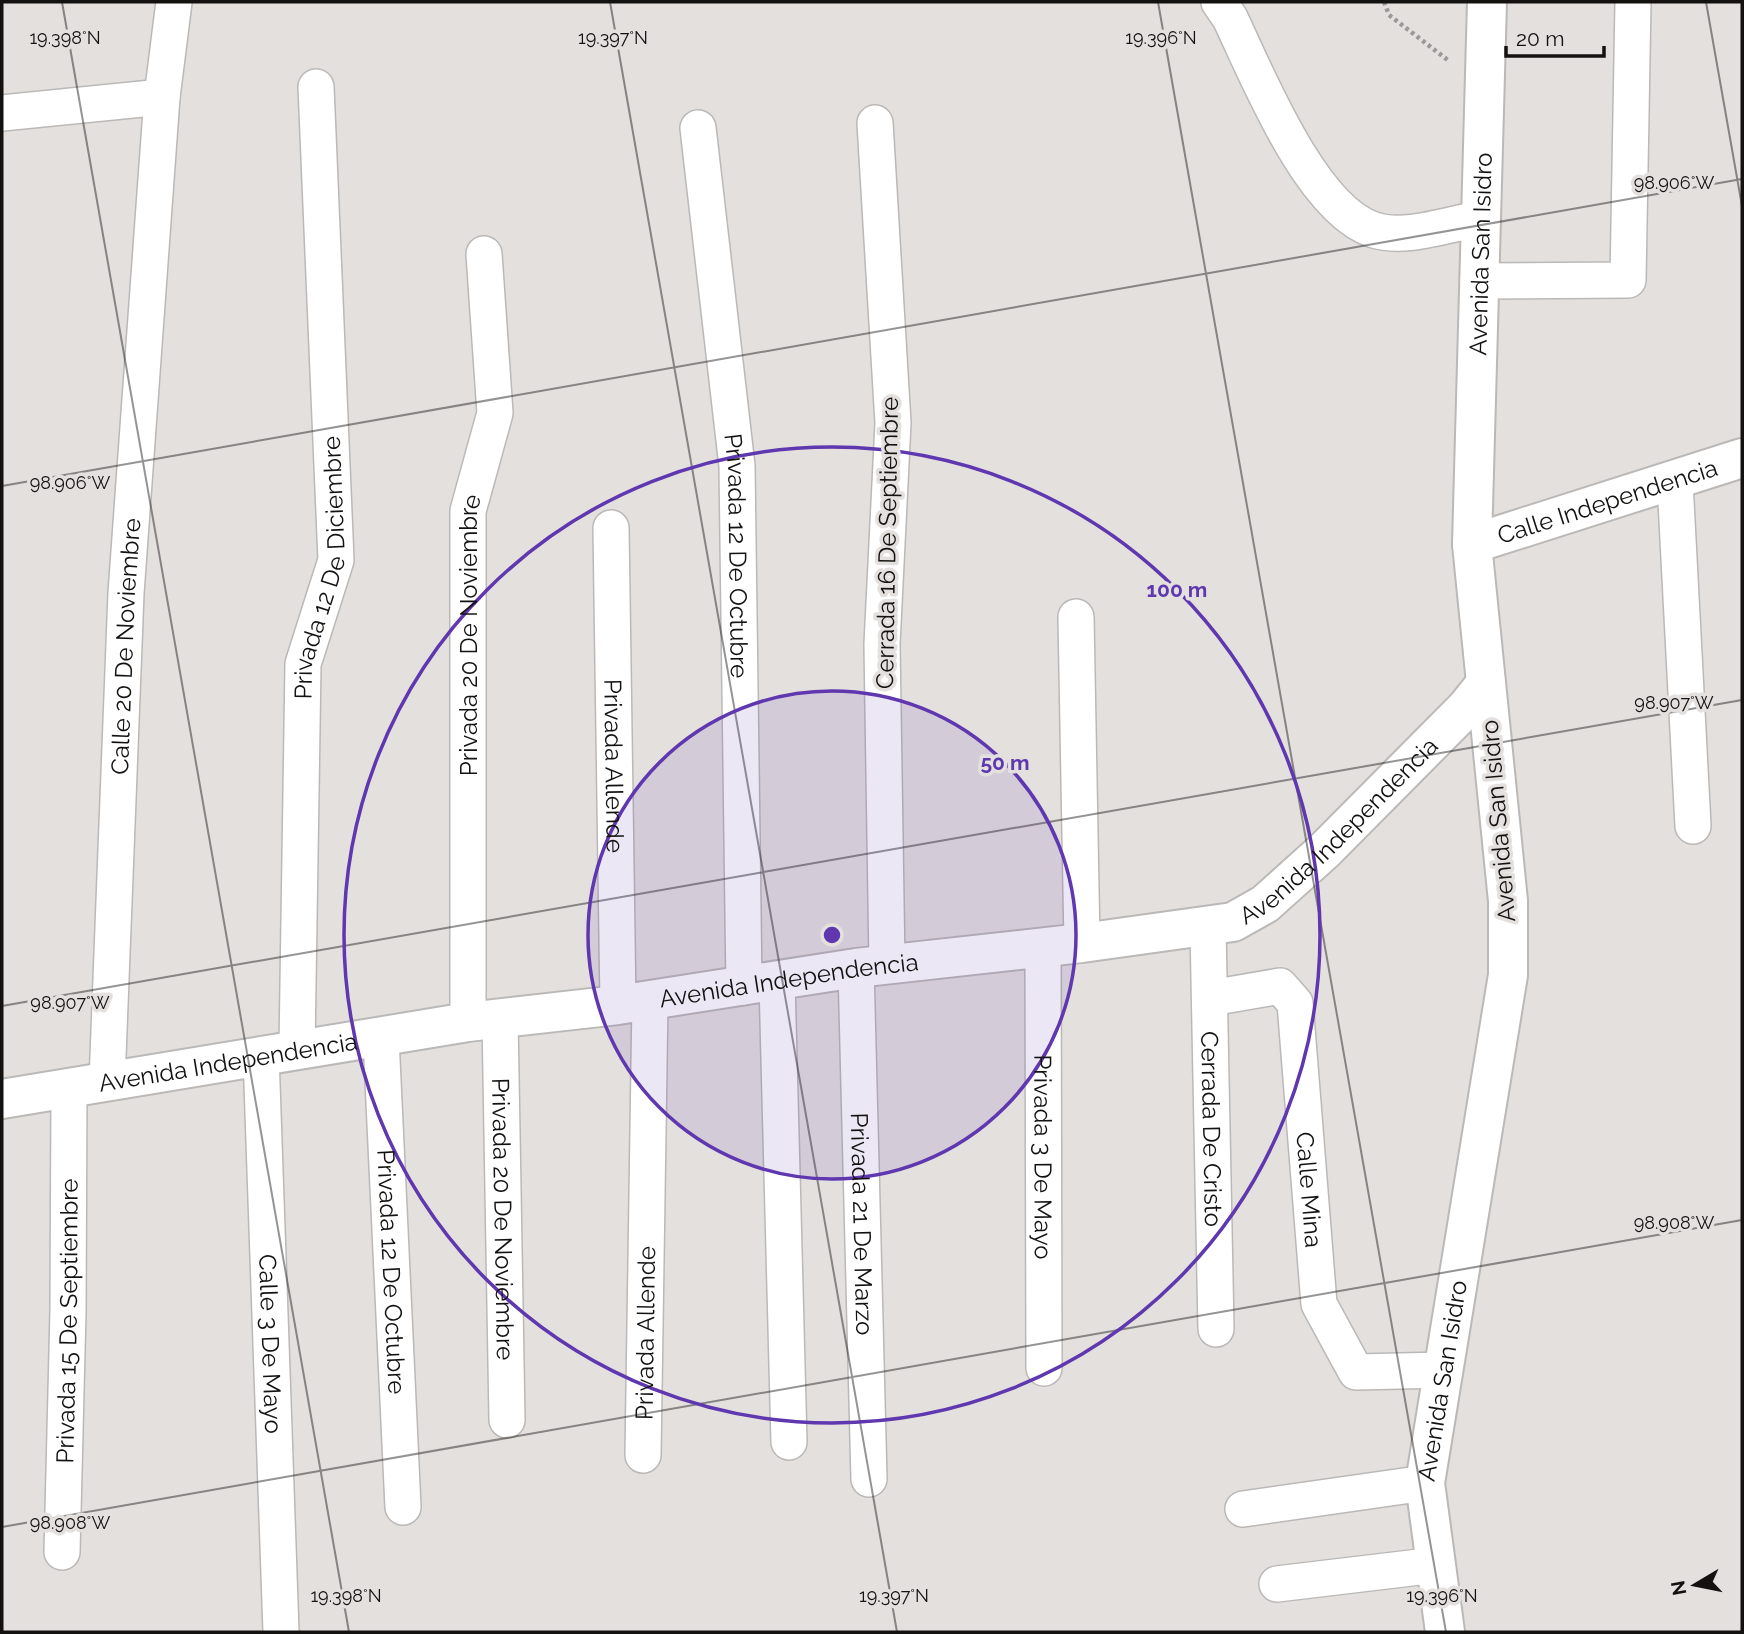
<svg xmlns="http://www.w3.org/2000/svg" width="1744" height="1634" font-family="Raleway,sans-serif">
<rect width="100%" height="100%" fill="#e3e0de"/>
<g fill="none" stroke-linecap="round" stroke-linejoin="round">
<!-- street casing -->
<g stroke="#bbb9b7" stroke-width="38">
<g id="street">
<path d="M1219 2 1230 18C1257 75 1311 210 1374 230 1405 240 1448 224 1479 219"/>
<path d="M2 113 162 97"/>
<path d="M875 123 893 423 882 644 887 964"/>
<path id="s1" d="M698 128 737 466 744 987"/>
<path d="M1478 281 1628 280 1633 2"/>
<path d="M1675 482 1693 826"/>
<path id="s2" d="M611 528 618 1005"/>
<path d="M1076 617 1082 943"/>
<path id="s3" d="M1208 928 1216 1329"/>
<path id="s4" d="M1043 947 1044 1368"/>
<path id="s5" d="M856 968 869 1479"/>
<path d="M777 982 789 1442"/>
<path id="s6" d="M1211 998 1280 986 1295 1003 1319 1304 1356 1372 1444 1370"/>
<path id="s7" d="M500 1018 507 1420"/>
<path id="s8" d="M468 1022V511L495 413 484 254"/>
<path id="s9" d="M381 1038 403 1507"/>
<path id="s10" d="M297 1048 303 664 336 560 316 87"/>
<path id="s11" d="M261 1055 281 1632"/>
<path id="s12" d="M107 1082 126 593 162 97 174 2"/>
<path id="s13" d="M643 1455 650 1001"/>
<path d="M1243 1509 1425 1483"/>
<path id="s14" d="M62 1552 68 1311 69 1090"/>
<path d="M1277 1584 1436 1565"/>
</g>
</g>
<!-- secondary casing -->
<g stroke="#bbb9b7" stroke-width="42">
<g id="secondary">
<path id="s15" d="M1472 544 1742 458"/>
<path id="s16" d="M2 1099 468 1022 618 1005 856 968 1082 943 1233 922 1265 904 1324 851 1466 708 1486 683"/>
<path id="s17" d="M1445 1632 1425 1483 1508 975V901L1472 544 1487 2"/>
</g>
</g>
<!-- path -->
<path stroke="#9b9997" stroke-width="4.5" stroke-dasharray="3.5 3.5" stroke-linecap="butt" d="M1384 2 1389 15 1449 61"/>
<!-- street -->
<use href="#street" stroke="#fff" stroke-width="35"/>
<!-- secondary -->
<use href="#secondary" stroke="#fff" stroke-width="38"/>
</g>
<!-- ticks -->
<path fill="none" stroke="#131211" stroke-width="2" stroke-opacity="0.45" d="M62 2 349 1632M610 2 897 1632M1158 2 1446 1632M1706 2 1742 206M2 486 1742 179M2 1006 1742 700M2 1527 1742 1220"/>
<!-- distance rings -->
<circle cx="832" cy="935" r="244" fill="#5f37af" fill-opacity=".12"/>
<g fill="none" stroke="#5f37af" stroke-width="3.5">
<circle cx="832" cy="935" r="244"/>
<circle cx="832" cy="935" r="488"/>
</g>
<g text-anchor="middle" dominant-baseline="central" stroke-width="7" stroke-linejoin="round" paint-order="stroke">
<!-- street labels -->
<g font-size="24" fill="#131211" stroke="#e3e0de">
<text stroke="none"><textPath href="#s17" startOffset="1388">Avenida San Isidro</textPath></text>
<text stroke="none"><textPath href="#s15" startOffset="142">Calle Independencia</textPath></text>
<text transform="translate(887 543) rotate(-89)">Cerrada 16 De Septiembre</text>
<text stroke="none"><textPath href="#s1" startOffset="430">Privada 12 De Octubre</textPath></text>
<text stroke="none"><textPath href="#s10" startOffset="483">Privada 12 De Diciembre</textPath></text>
<text stroke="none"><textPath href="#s8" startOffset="387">Privada 20 De Noviembre</textPath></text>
<text stroke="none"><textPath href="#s12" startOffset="436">Calle 20 De Noviembre</textPath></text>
<text stroke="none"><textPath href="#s2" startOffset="238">Privada Allende</textPath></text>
<text transform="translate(1498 821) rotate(-95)">Avenida San Isidro</text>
<text stroke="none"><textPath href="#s16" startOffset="1384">Avenida Independencia</textPath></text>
<text stroke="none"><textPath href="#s16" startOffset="796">Avenida Independencia</textPath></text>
<text stroke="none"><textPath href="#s16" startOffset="229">Avenida Independencia</textPath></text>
<text stroke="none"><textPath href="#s3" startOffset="201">Cerrada De Cristo</textPath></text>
<text stroke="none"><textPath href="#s4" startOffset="210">Privada 3 De Mayo</textPath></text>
<text stroke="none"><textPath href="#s6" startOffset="280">Calle Mina</textPath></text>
<text stroke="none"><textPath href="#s7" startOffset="201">Privada 20 De Noviembre</textPath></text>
<text stroke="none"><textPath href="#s5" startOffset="256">Privada 21 De Marzo</textPath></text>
<text stroke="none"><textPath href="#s9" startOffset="234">Privada 12 De Octubre</textPath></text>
<text stroke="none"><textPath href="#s14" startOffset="231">Privada 15 De Septiembre</textPath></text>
<text stroke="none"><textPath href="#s13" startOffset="122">Privada Allende</textPath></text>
<text stroke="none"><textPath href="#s11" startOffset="289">Calle 3 De Mayo</textPath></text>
<text stroke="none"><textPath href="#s17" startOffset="254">Avenida San Isidro</textPath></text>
</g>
</g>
<g font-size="18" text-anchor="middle" fill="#131211" stroke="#e3e0de" stroke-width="7" stroke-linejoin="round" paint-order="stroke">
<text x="65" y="44">19.398°N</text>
<text x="613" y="44">19.397°N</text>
<text x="1161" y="44">19.396°N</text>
<text x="1674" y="189">98.906°W</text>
<text x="70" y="489">98.906°W</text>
<text x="1674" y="709">98.907°W</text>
<text x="70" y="1009">98.907°W</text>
<text x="1674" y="1229">98.908°W</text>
<text x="70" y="1529">98.908°W</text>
<text x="346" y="1602">19.398°N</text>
<text x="894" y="1602">19.397°N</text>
<text x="1442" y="1602">19.396°N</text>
</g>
<circle cx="832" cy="935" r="10" fill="#5f37af" stroke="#e3e0de" stroke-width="3.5"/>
<g font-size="21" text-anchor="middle" font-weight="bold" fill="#5f37af" stroke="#e3e0de" stroke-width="7" stroke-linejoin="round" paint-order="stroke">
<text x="1177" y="597">100 m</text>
<text x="1005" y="770">50 m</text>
</g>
<!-- border -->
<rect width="1744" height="1634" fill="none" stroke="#131211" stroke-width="7"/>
<!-- north arrow -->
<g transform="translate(1695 1585) rotate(260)" stroke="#e3e0de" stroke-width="5" paint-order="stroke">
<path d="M0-5L12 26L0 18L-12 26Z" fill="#131211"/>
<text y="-10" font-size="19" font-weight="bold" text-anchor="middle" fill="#131211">N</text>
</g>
<!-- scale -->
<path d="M1506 46v10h98v-10" fill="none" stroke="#131211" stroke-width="3.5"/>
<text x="1516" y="46" font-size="21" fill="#131211" stroke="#e3e0de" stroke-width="5" paint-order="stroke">20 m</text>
</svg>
